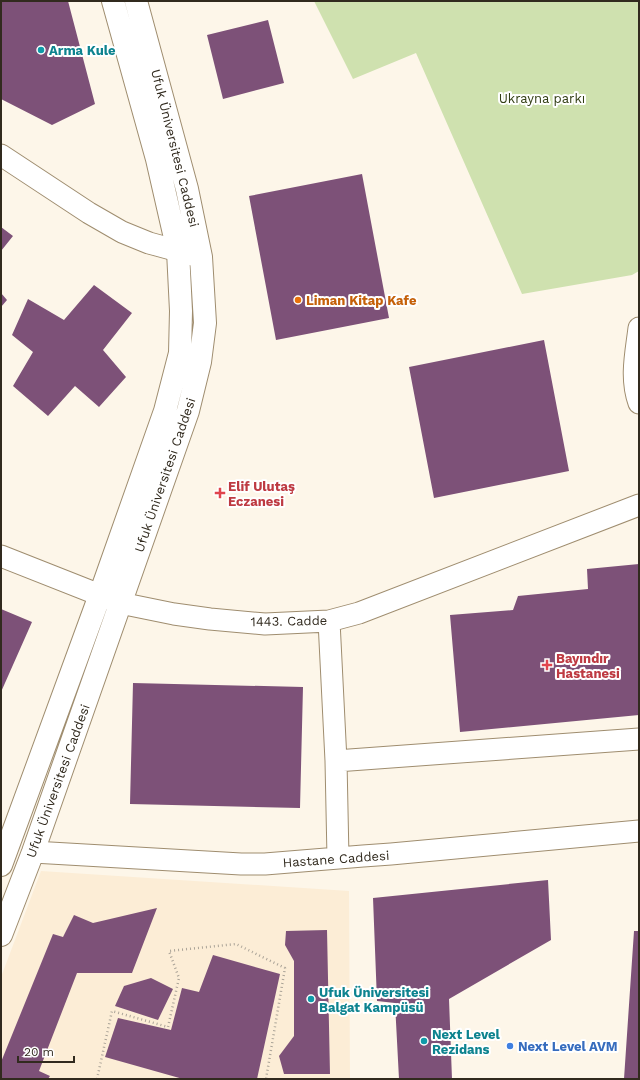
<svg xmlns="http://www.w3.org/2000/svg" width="640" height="1080" font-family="'Work Sans',sans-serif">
<rect width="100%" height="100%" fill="#fdf6e9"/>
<!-- built -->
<path fill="#fcedd6" d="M41 871 349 891 350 1079H1V977Z"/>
<!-- green -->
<path fill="#cfe1af" d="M314 1H639V271L632 275 522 294 416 53 353 79Z"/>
<!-- building -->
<path fill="#7d5178" d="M1 1H68L95 104 52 125 1 99Z
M268 20 284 83 223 99 207 35Z
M362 174 389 318 276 340 249 196Z
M1 227 13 236 1 251Z
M94 285 132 313 103 350 126 377 99 407 75 386 48 416 13 386 33 352 12 335 28 299 64 320Z
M1 293 7 300 1 307Z
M544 340 569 471 434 498 409 367Z
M639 564V715L460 732 450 615 513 610 518 596 588 589 587 569Z
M1 609 32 622 1 692Z
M133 683 303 687 300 808 130 804Z
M548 880 551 940 449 999 452 1079H399L395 1003 377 1001 373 898Z
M157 908 132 973H77L39 1071 50 1076 48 1079H1V1062L53 934 63 937 74 915 93 923Z
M327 930 330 1074H284L279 1056 294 1036V961L285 945 286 931Z
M634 931H639V1079H624Z
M213 955 280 974 257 1079H183L105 1057 118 1018 171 1030 182 988 199 992Z
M151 978 173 989 158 1020 115 1006 124 986Z"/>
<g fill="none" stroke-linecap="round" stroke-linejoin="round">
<!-- minor casing -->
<g stroke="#9f8d6f" stroke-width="23">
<path id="minor" d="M1 155 89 213 122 232 149 243 193 255
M639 328C636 353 630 378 639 403
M1 556 120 603 174 614 210 619 265 624 329 621 359 613 639 505
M329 621 336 761 338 858
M336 761 639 739
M33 852 241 864H265L363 856 391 854 639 831"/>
</g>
<!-- major casing -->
<g stroke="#9f8d6f" stroke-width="24">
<path id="major" d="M1 865 100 595 165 411 180 353 181 311 178 251 157 159 113 1
M1 935 33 852 188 411 200 362 205 323 201 257 187 189 136 1"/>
</g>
<!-- path -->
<path stroke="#aba498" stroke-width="2.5" stroke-dasharray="1 3" stroke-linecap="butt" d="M97 1079 112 1011 168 1027 179 978 169 951 236 944 285 968 266 1079"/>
<!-- minor -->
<use href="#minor" stroke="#fff" stroke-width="21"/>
<!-- major -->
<use href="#major" stroke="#fff" stroke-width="22"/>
</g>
<!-- markers -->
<g fill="#0f9aa8" stroke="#fff" stroke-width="1.5">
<circle cx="41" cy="50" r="4"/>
<circle cx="311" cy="999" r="4"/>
<circle cx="424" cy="1041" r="4"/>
</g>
<circle fill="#e8710a" stroke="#fff" stroke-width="1.5" cx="298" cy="300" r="4"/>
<g fill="#e0444e" stroke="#fff" stroke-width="1.5">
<path d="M218 487h4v4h4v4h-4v4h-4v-4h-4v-4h4z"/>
<path d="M545 659h4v4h4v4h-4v4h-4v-4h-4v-4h4z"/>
</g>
<circle fill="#3f7fe0" stroke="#fff" stroke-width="1.5" cx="510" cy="1046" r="4"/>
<g text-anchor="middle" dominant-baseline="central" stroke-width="4" stroke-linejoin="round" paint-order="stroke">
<!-- culture labels -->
<g font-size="13" font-weight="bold" fill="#0d838f" stroke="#fff" text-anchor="start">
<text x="49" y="50">Arma Kule</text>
<text x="319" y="992">Ufuk Üniversitesi<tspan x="319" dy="15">Balgat Kampüsü</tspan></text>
<text x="432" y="1034">Next Level<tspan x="432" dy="15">Rezidans</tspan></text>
</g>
<!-- park labels -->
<g font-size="13" fill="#323e14" stroke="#fff">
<text x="542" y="98">Ukrayna parkı</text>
</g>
<!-- street labels -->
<g font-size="13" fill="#312a1e" stroke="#fff">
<text transform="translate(175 148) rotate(76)">Ufuk Üniversitesi Caddesi</text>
<text transform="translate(165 475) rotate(-71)">Ufuk Üniversitesi Caddesi</text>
<text transform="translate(289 621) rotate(-1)">1443. Cadde</text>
<text transform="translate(58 781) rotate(-70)">Ufuk Üniversitesi Caddesi</text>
<text transform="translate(336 859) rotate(-4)">Hastane Caddesi</text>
</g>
<!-- food labels -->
<g font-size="13" font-weight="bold" fill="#c56008" stroke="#fff" text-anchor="start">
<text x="306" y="300">Liman Kitap Kafe</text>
</g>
<!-- health labels -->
<g font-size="13" font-weight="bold" fill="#be3a42" stroke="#fff" text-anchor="start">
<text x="228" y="486">Elif Ulutaş<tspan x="228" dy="15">Eczanesi</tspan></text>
<text x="556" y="658">Bayındır<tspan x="556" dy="15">Hastanesi</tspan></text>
</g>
<!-- shop labels -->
<g font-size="13" font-weight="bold" fill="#366cbe" stroke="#fff" text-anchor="start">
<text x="518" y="1046">Next Level AVM</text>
</g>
</g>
<!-- border -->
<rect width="640" height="1080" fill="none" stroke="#312a1e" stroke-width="4"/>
<!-- scale -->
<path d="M18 1056v6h56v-6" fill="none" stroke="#312a1e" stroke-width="2"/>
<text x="24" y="1056" font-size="12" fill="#312a1e" stroke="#ffffff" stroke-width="3" paint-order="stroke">20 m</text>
</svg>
